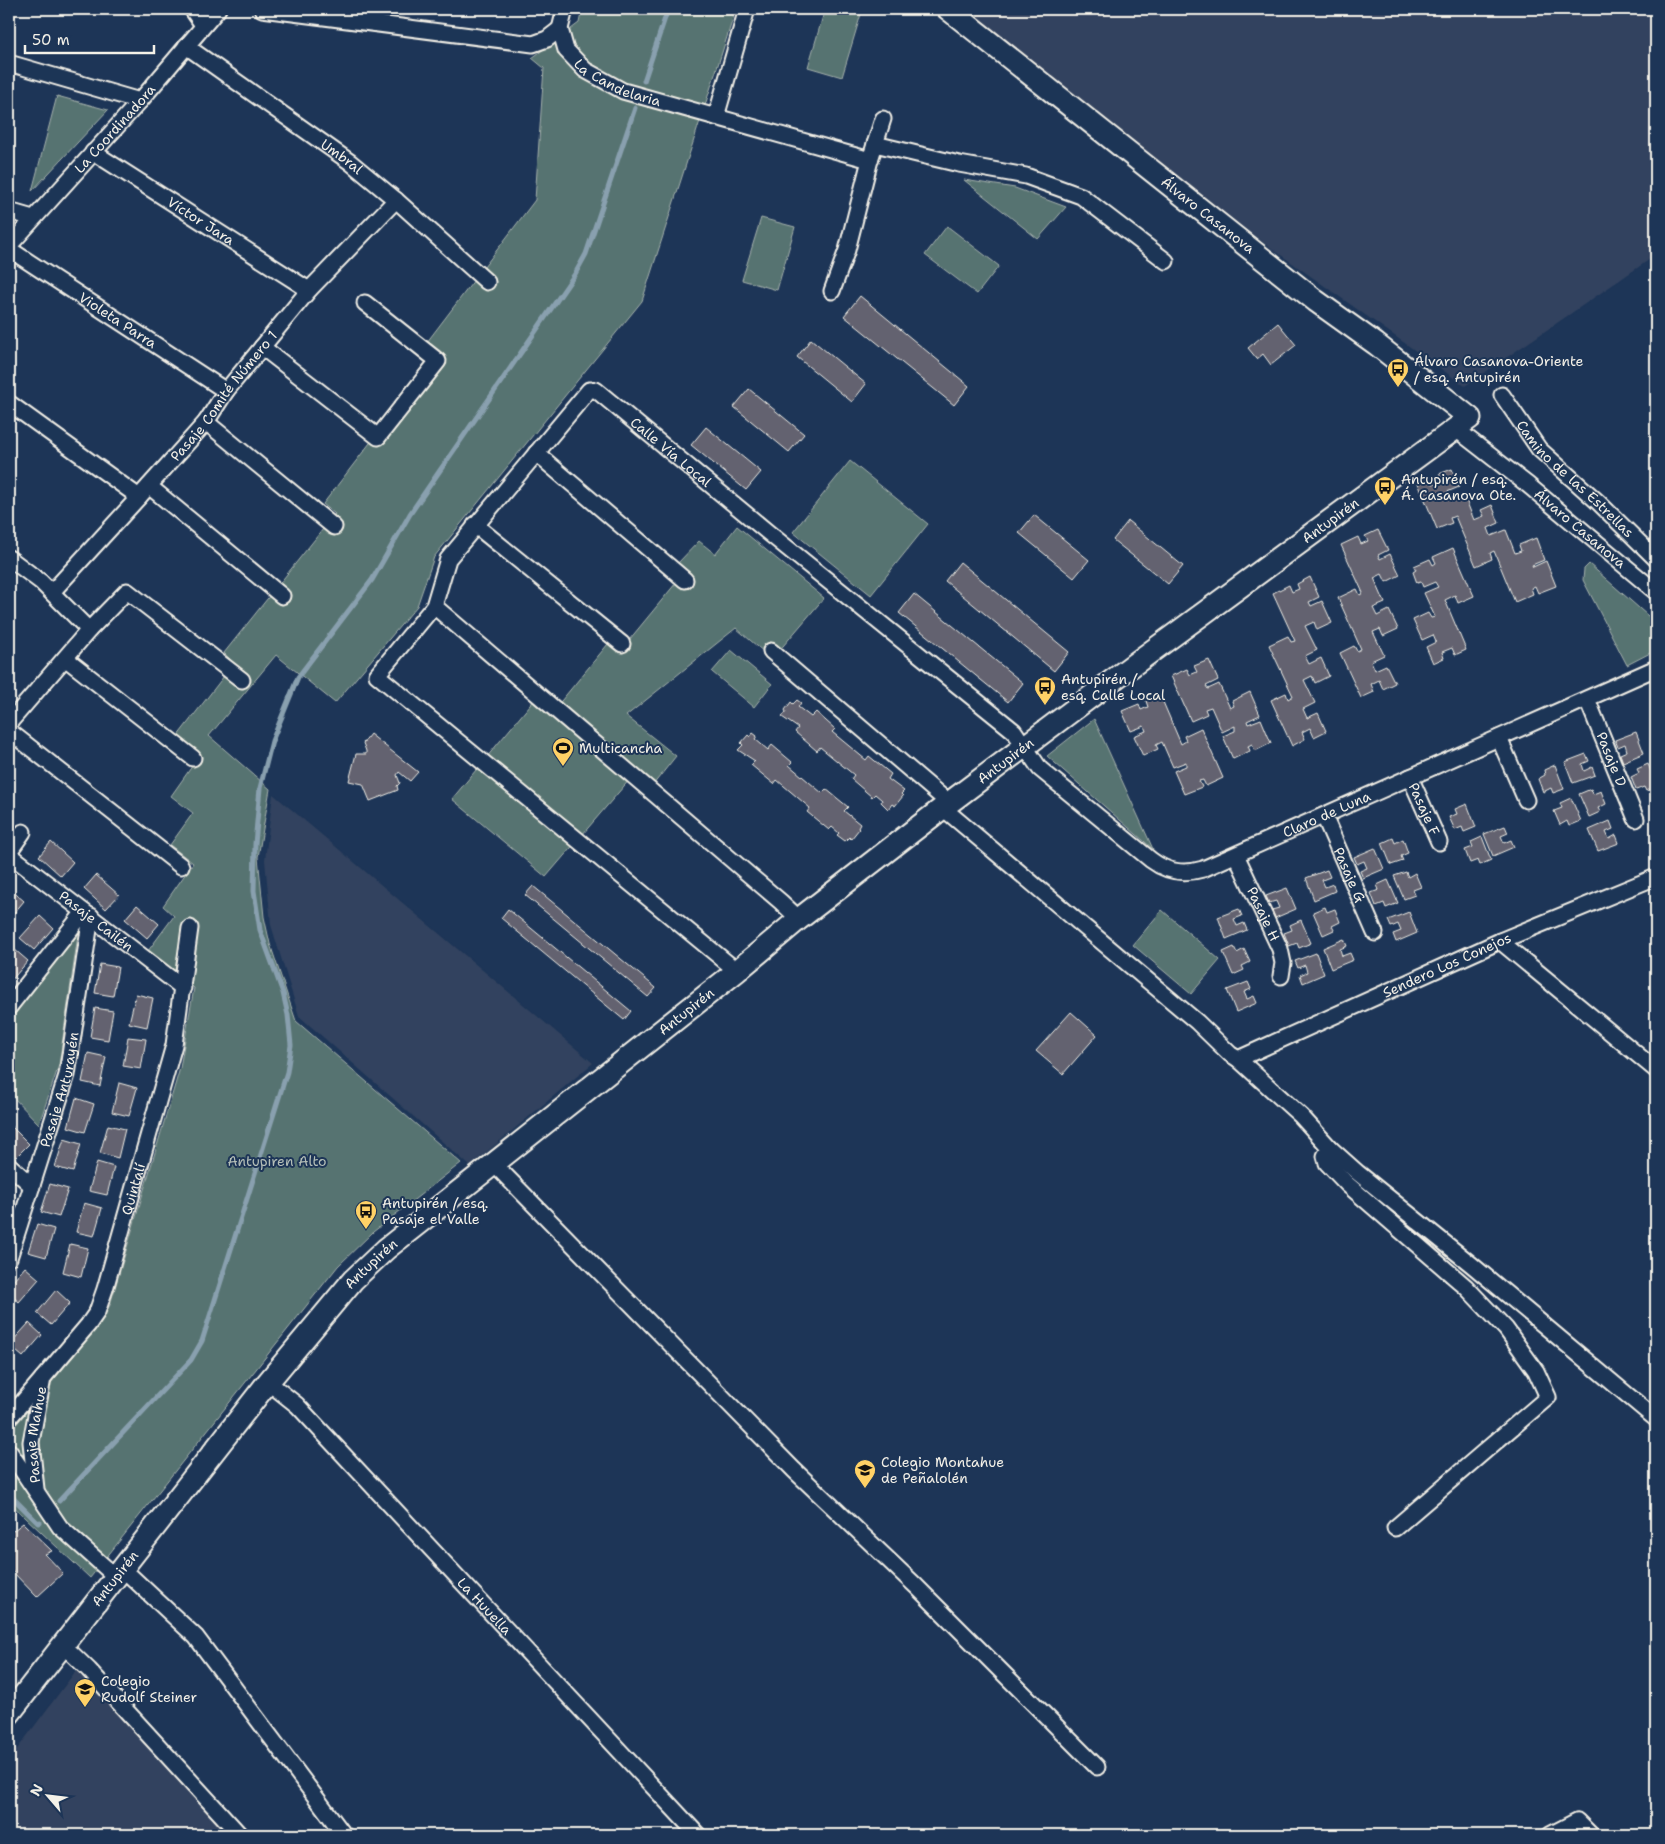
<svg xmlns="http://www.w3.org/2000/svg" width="1665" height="1844" font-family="'Shantell Sans',sans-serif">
<rect width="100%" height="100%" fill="#1d3557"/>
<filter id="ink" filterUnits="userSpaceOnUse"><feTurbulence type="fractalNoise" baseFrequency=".02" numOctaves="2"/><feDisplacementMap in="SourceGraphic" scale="10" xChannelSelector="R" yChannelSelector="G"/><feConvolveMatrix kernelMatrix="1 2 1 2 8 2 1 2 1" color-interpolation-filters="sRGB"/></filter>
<g filter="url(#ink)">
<!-- built -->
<path fill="#32425e" d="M967 9H1656V255L1465 386 1257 238Z
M273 794 593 1063 470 1166 299 1016 271 925 265 860Z
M81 1664 240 1835H23L9 1820V1760Z"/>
<!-- green -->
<path fill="#577371" stroke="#a6b2ac" d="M582 9H736L642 301 434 557 417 606 335 703 276 655 209 736 270 789 258 857 264 917 270 944 296 1021 461 1163 373 1232 338 1266 90 1578 9 1502V1433L99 1325 110 1305 180 1068 194 988 148 951 174 916 163 906 193 863 170 845 193 813 171 796 200 755 177 737 234 663 224 653 335 514 323 504 440 352 427 342 535 200 544 68 532 58 579 23Z
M825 9H843L861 14 842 77 808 67Z
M57 96 108 110 32 191Z
M964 180 1015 188 1066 207 1038 239Z
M761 218 795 227 777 290 742 280Z
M947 226 999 266 977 294 925 255Z
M850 461 928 524 871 595 793 532Z
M737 526 824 598 772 659 736 628 626 716 676 756 653 785 636 772 546 877 452 799 535 699 552 712 608 644 620 651 685 572 677 564 699 541 715 554Z
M1589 564 1656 623V650L1627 665 1583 580 1584 569Z
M731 650 772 684 754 707 712 672Z
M1094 719 1153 849 1047 756Z
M1162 910 1220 960 1191 994 1133 945Z
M79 928 59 1065 39 1124 9 1093V1022Z"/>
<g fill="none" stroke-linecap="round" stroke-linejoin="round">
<!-- stream -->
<path stroke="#89a0af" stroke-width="5" d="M644 81 668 9
M9 1496 10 1495 38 1523 40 1522
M59 1501 191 1360 202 1341 287 1072 291 1045 288 1015 283 993 260 930 254 891 255 844 260 788 272 741 298 677 372 580 410 514 575 274 586 254 635 108"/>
</g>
<!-- building -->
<path fill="#64626f" stroke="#f4f1e8" d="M860 296 969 386 954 405 844 316Z
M1278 323 1296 345 1271 365 1263 354 1257 359 1248 348Z
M811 339 866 384 852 402 797 357Z
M749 389 804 434 789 452 734 407Z
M706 427 761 472 746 490 691 445Z
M1452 469 1459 487 1447 492 1451 500 1464 495 1474 520 1484 516 1481 510 1492 505 1499 523 1488 528 1491 536 1506 530 1515 553 1521 551 1519 545 1536 538 1544 560 1532 565 1533 567 1546 561 1556 586 1538 593 1535 586 1531 588 1533 594 1515 602 1494 551 1490 553 1492 559 1476 566 1455 516 1450 518 1452 523 1437 529 1418 483 1431 478 1433 484 1442 480 1439 474Z
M1034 515 1089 560 1074 578 1019 533Z
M1128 521 1183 566 1168 584 1113 540Z
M1378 530 1388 550 1378 555 1380 559 1390 554 1400 575 1386 582 1382 574 1374 578 1385 603 1373 608 1377 616 1389 610 1398 629 1383 636 1380 629 1373 632 1384 655 1371 661 1375 670 1386 665 1395 683 1383 689 1379 680 1371 684 1374 692 1361 698 1340 653 1354 646 1357 651 1361 649 1338 598 1357 589 1360 595 1363 593 1341 545 1358 537 1361 544 1368 541 1365 536Z
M1453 548 1474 596 1458 603 1455 595 1445 600 1466 650 1455 655 1452 648 1442 652 1444 658 1433 663 1426 647 1436 642 1433 635 1422 640 1413 620 1428 613 1431 618 1435 617 1424 593 1438 587 1435 582 1423 587 1421 582 1417 583 1413 572 1416 570 1414 566 1430 559 1433 565 1436 563 1433 557Z
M960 562 1069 652 1054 671 945 581Z
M1310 577 1319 597 1309 602 1311 606 1322 601 1332 623 1317 630 1314 622 1305 626 1317 650 1305 656 1309 664 1321 658 1329 676 1315 683 1312 676 1304 680 1315 703 1303 709 1307 718 1318 713 1326 731 1314 737 1310 728 1302 732 1305 739 1292 746 1271 700 1286 693 1288 699 1293 696 1269 645 1288 636 1291 642 1295 641 1273 593 1289 585 1292 592 1299 589 1297 584Z
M914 594 1023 683 1008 702 899 613Z
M1209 660 1218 680 1206 686 1208 689 1219 684 1230 708 1234 706 1232 701 1250 692 1260 715 1247 721 1248 724 1261 719 1271 743 1255 751 1252 744 1248 746 1250 751 1233 759 1223 736 1235 731V726L1222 732 1211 707 1205 709 1207 714 1191 721 1171 676 1187 669 1190 675 1197 672 1194 666Z
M1160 695 1181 744 1186 741 1184 736 1201 728 1223 778 1206 786 1203 780 1199 781 1202 787 1184 794 1174 771 1186 766V762L1173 767 1162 742 1156 745 1158 749 1143 756 1134 736 1146 731 1144 726 1131 731 1122 711 1139 704 1141 710 1148 707 1146 701Z
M797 700 801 703 798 707 811 717 816 712 835 729 832 732 866 760 869 756 891 774 888 779 904 791 901 794 903 796 895 806 892 804 888 809 881 802 882 800 875 794 872 797 851 779 854 775 820 747 817 751 795 732 798 728 782 717 786 712 785 710 791 702 793 704Z
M1636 732 1644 753 1623 762 1620 754 1627 751 1625 744 1618 747 1615 740Z
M753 733 757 736 755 739 768 750 772 745 792 762 789 765 822 793 826 789 848 807 844 811 860 824 858 828 859 829 851 839 849 837 845 841 837 835 839 833 832 827 829 830 807 812 810 808 777 780 774 784 751 765 755 761 738 750 743 745 741 743 748 735 750 737Z
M370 734 418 772 410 781 399 772 397 775 400 783 397 786 398 790 370 801 363 784 349 781 356 754H366V751L363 743Z
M1586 754 1589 761 1582 764 1584 771 1592 767 1595 775 1573 783 1565 762Z
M1648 764 1656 783V787L1646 791 1644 787 1636 790 1631 777 1639 773 1637 769Z
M1555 765 1564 789 1553 793 1551 788 1543 792 1538 779 1545 775 1544 770Z
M1591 789 1593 794 1601 791 1606 804 1598 808 1600 812 1589 817 1579 794Z
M1571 798 1581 821 1569 826 1567 821 1560 825 1554 811 1562 808 1560 803Z
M1467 804 1476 827 1464 832 1462 827 1455 830 1449 817 1457 814 1455 809Z
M1610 821 1613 829 1606 832 1609 839 1616 835 1619 843 1598 851 1589 830Z
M1505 826 1508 833 1501 836 1504 843 1511 840 1514 847 1493 856 1484 834Z
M1482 837 1491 860 1480 865 1478 860 1470 863 1465 850 1473 847 1471 842Z
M1393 838 1395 843 1403 839 1408 853 1401 856 1403 861 1391 865 1382 843Z
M51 842 73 862 61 876 39 856Z
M1375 848 1384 869 1363 878 1360 871 1367 868 1364 861 1357 864 1354 857Z
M1327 870 1330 877 1322 880 1325 887 1333 884 1335 891 1314 900 1306 878Z
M1406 872 1408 877 1415 873 1421 887 1413 890 1415 895 1404 899 1394 876Z
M96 875 119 895 106 909 84 889Z
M1388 880 1398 903 1386 908 1384 903 1376 906 1371 893 1379 890 1377 885Z
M533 886 656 988 648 997 525 895Z
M1287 888 1296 909 1275 918 1272 910 1279 908 1276 901 1269 903 1266 896Z
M10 889 24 901 9 919V891Z
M137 905 159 924 147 938 125 919Z
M1325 907 1327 912 1335 909 1340 922 1332 926 1334 930 1323 935 1313 912Z
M508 909 631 1011 624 1020 501 918Z
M1239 909 1242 916 1234 919 1237 926 1244 923 1247 930 1226 939 1218 917Z
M1409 912 1417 933 1396 942 1393 934 1401 931 1398 924 1391 927 1388 920Z
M40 916 53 928 34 950 20 938Z
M1301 920 1311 943 1299 948 1297 943 1289 946 1284 933 1292 930 1290 925Z
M1344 939 1347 946 1340 949 1342 956 1350 953 1353 960 1331 969 1323 948Z
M1234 947 1237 953 1244 949 1250 962 1242 966 1244 970 1233 975 1223 952Z
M14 949 28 961 9 983V955Z
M1316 953 1324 974 1303 983 1300 975 1307 972 1305 965 1298 968 1295 961Z
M100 964 118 967 113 996 95 993Z
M1248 982 1251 989 1244 992 1247 999 1254 996 1257 1003 1236 1012 1227 990Z
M136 994 153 998 147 1027 129 1023Z
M95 1008 113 1011 108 1040 90 1037Z
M1071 1012 1097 1035 1063 1074 1036 1051Z
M128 1037 146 1039 141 1069 123 1066Z
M88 1053 106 1057 100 1086 82 1082Z
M119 1083 137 1088 129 1116 112 1112Z
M76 1098 94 1104 85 1132 68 1127Z
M9 1124 29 1144 16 1157 9 1150Z
M108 1125 125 1129 118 1158 100 1153Z
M64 1139 81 1144 73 1172 55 1167Z
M97 1162 114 1167 107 1195 89 1191Z
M50 1184 68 1189 59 1217 41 1212Z
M84 1203 102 1208 94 1236 76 1232Z
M37 1224 54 1229 46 1257 28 1252Z
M70 1244 88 1248 81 1277 63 1272Z
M25 1267 39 1279 19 1302 9 1293V1286Z
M56 1290 70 1303 51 1325 37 1313Z
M29 1323 42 1335 23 1357 9 1345Z
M23 1523 52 1551 45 1554 63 1573 37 1597 9 1568V1534Z"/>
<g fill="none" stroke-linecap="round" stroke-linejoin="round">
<!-- street casing -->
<g stroke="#f4f1e8" stroke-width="19">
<g id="street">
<path d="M192 9 203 25"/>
<path d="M262 9 533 44 547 39 560 29"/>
<path id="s1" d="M565 9 560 29 566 50 585 70 623 91 870 160 883 119"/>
<path id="s2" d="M186 46 350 162 396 200 487 282"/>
<path d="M9 63 140 101"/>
<path d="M716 117 747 9"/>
<path d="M875 144 959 164 1026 176 1081 196 1166 261"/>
<path id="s3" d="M93 152 309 290"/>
<path d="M9 211 33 218"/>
<path id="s4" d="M9 246 140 101 218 9"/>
<path id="s5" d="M9 249 226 391"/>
<path d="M832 291 847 250 870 160"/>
<path d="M262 347 378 437 438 361 365 303"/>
<path id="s6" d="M1502 395 1539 449 1598 502 1656 559"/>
<path d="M9 403 139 497"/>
<path d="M206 422 334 527"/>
<path id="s7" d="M1456 429 1528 485 1656 592"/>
<path d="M536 453 685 580"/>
<path d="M149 486 282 596"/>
<path d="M475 525 622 644"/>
<path d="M9 558 41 582 89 630"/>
<path id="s8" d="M52 592 139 497 206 422 226 391 309 290 396 200"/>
<path d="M434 606 781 902 799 919"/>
<path d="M771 651 949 803"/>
<path d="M65 658 193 758"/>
<path id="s9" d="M1587 699 1636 819"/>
<path d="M9 723 89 630 127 591 242 680"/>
<path d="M9 731 181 866"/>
<path d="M1499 738 1526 800"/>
<path id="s10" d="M1410 777 1439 842"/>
<path d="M943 808 1197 1022 1230 1054 1238 1059 1301 1116 1330 1148 1358 1173 1472 1265 1656 1419"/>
<path id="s11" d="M1324 816 1375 933"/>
<path d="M9 852 23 832"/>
<path id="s12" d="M9 854 183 988"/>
<path id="s13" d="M1236 855 1280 949 1283 963 1281 976"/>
<path d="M1500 941 1656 1070"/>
<path id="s14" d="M737 971 377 675 434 606 448 559 589 390H596L770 534 1014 731 1040 769 1151 860C1167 872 1183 875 1203 869L1656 668"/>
<path d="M9 1007 84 912"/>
<path id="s15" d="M1238 1059 1500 941 1656 877"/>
<path d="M1330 1148 1325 1156 1327 1163 1347 1184 1466 1287 1506 1329 1536 1371 1548 1397 1395 1528"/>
<path d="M494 1164 794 1470 916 1586 1097 1767"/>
<path d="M9 1165 32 1186"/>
<path id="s16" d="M9 1258 67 1075 91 916"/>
<path id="s17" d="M268 1382 297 1405 698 1835"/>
<path id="s18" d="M9 1418 88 1325 97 1312 105 1289 174 1045 190 928"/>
<path d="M9 1451 60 1527 116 1577"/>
<path id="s19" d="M36 1489 31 1442 43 1378"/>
<path d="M123 1569 196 1637 344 1835"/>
<path d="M63 1645 89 1670 240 1835"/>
<path d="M1550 1835 1577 1821 1591 1835"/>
</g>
</g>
<!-- secondary casing -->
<g stroke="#f4f1e8" stroke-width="25">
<g id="secondary">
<path id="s20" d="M9 1714 268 1382 353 1280 386 1249 737 971 799 919 949 803 1133 665 1470 418 1376 344 1316 301 948 9"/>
</g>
</g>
<!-- street -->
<use href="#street" stroke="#1d3557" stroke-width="15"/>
<!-- secondary -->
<use href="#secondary" stroke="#1d3557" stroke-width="21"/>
</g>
</g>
<!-- icons -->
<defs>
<g id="bus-pin" transform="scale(1.125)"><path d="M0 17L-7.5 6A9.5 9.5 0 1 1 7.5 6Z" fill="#ffd166" stroke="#1d3557"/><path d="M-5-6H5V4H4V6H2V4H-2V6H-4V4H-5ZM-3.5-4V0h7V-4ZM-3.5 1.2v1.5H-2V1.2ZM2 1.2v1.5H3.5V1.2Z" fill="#111"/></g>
<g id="stadium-pin" transform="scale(1.125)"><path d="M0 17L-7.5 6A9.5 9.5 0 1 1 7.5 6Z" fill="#ffd166" stroke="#1d3557"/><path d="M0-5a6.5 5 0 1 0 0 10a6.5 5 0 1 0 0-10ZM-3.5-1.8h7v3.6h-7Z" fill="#111"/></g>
<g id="school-pin" transform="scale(1.125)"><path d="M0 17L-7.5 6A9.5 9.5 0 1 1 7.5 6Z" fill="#ffd166" stroke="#1d3557"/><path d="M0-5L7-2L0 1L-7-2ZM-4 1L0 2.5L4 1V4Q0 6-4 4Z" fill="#111"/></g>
</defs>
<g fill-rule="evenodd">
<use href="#bus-pin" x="1398" y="369"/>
<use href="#bus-pin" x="1385" y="487"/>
<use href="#bus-pin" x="1045" y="687"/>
<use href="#stadium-pin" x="563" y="748"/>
<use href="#bus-pin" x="366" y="1211"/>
<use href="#school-pin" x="865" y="1470"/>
<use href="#school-pin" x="85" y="1689"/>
</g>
<g text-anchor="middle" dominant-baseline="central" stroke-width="4" stroke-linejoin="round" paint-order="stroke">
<!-- street labels -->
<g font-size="14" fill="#f4f1e8" stroke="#1d3557">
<text stroke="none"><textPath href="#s1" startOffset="105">La Candelaria</textPath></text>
<text stroke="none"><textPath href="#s4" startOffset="158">La Coordinadora</textPath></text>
<text stroke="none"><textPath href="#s2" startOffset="191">Umbral</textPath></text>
<text transform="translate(1208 215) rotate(38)">Álvaro Casanova</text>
<text stroke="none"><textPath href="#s3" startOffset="128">Víctor Jara</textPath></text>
<text stroke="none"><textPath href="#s5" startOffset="130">Violeta Parra</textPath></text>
<text stroke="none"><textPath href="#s8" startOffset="261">Pasaje Comité Número 1</textPath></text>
<text stroke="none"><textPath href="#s14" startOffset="929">Calle Vía Local</textPath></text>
<text stroke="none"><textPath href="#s6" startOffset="112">Camino de las Estrellas</textPath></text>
<text stroke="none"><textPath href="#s20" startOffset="1792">Antupirén</textPath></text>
<text stroke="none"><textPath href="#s7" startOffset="159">Álvaro Casanova</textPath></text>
<text stroke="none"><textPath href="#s9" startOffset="65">Pasaje D</textPath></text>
<text stroke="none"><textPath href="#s20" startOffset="1388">Antupirén</textPath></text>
<text stroke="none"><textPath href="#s10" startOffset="35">Pasaje F</textPath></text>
<text stroke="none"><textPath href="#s14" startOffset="1751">Claro de Luna</textPath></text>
<text stroke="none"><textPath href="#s11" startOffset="64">Pasaje G</textPath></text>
<text stroke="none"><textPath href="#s13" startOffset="65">Pasaje H</textPath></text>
<text stroke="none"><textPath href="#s12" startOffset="110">Pasaje Cailén</textPath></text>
<text stroke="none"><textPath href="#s15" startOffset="229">Sendero Los Conejos</textPath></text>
<text stroke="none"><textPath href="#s20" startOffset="982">Antupirén</textPath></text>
<text stroke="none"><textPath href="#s16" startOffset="176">Pasaje Anturayén</textPath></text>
<text stroke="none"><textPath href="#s18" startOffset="266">Quintalí</textPath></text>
<text stroke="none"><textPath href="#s20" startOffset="578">Antupirén</textPath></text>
<text stroke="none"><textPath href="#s19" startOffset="55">Pasaje Maihue</textPath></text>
<text stroke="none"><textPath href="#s20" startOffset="172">Antupirén</textPath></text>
<text stroke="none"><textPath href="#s17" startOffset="312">La Huuella</textPath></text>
</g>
<!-- poi labels -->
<g font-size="14" fill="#f4f1e8" stroke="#1d3557" text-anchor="start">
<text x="1414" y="361">Álvaro Casanova-Oriente<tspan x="1414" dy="16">/ esq. Antupirén</tspan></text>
<text x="1401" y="479">Antupirén / esq.<tspan x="1401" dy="16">Á. Casanova Ote.</tspan></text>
<text x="1061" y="679">Antupirén /<tspan x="1061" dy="16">esq. Calle Local</tspan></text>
<text x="579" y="748">Multicancha</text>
<text x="382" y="1203">Antupirén / esq.<tspan x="382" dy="16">Pasaje el Valle</tspan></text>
<text x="881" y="1462">Colegio Montahue<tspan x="881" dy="16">de Peñalolén</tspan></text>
<text x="101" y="1681">Colegio<tspan x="101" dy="16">Rudolf Steiner</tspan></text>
</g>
<!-- park labels -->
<g font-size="14" fill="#b5bfb8" stroke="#1d3557">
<text x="277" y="1161">Antupiren Alto</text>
</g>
</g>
<!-- margin -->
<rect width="1665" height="1844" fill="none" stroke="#1d3557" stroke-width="30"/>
<rect x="15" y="15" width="1635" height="1814" fill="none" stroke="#f4f1e8" stroke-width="2" filter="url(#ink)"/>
<!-- north arrow -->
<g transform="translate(48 1796) rotate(298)" stroke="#1d3557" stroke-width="4" paint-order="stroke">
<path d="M0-4L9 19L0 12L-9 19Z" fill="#f4f1e8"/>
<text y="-8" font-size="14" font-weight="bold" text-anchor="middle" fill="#f4f1e8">N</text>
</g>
<!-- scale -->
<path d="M25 45v8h129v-8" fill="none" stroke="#f4f1e8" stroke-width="2.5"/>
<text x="32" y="45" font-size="15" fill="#f4f1e8" stroke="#1d3557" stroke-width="4" paint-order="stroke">50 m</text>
</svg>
